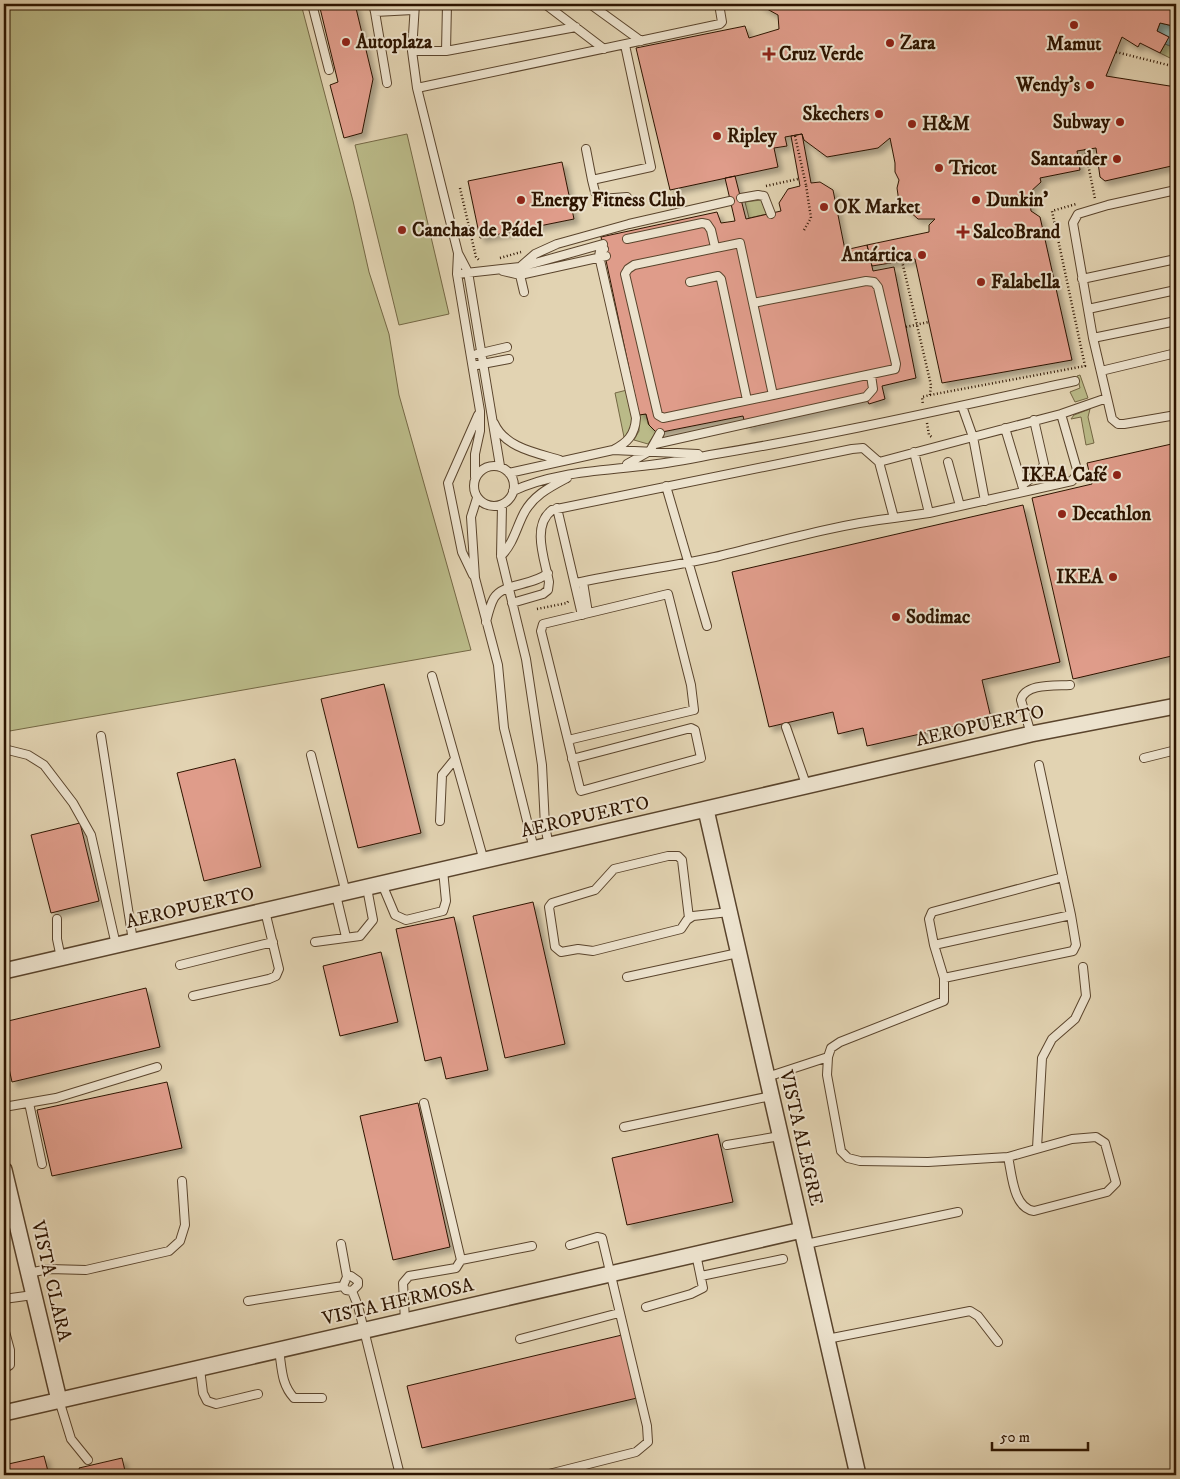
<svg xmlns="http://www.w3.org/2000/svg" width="1180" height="1479" font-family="'IM FELL DW Pica',serif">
<defs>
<filter id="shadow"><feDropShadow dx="4.5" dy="4.5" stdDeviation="2.5" flood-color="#0004"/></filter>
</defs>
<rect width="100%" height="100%" fill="#e2d3b2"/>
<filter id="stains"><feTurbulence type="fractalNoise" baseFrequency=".004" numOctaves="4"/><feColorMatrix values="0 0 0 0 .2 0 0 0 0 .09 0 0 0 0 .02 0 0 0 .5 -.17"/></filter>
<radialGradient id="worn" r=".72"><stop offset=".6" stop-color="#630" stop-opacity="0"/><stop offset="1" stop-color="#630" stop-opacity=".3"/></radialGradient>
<!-- green -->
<path fill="#baba88" stroke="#746744" d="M4 4H301L353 201 369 272 389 334 399 395 471 650 4 732Z
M1165 44 1176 48V61L1160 53Z
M407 134 449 314 399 325 355 145Z
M761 200 765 203 767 214 749 218 745 202Z
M1080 375 1088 398 1075 402 1070 392 1080 388 1077 376Z
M627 390C630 405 638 425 624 437L615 393Z
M1090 409 1088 417 1094 443 1086 445 1081 417 1071 419 1074 415Z
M646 414 648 424 656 432 648 444 634 440 639 431V415Z"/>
<!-- water -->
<path fill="#96b7b2" stroke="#6c766b" d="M1176 17V48L1165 44 1168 37 1157 31 1160 23 1173 26Z"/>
<!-- building -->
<path fill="#df9c8a" stroke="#2d1400" filter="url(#shadow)" d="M319 4H355L373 79 362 133 344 138 330 85 338 82Z
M758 4H1176V17L1173 26 1160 23 1157 31 1169 37 1160 53 1140 43 1138 47 1122 37 1106 76 1176 87V165L1105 181 1100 177 1096 148 1077 151 1080 170 1040 178 1041 182 1029 193 1031 211 1040 217 1072 360 942 383 915 259 872 266 867 245 929 232V225L935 219H918L899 202 897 188 899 180 895 172V163L890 138 878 148 827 157 804 140 802 134 785 137 787 146 774 148 778 167 670 190 636 48 745 26 749 38 779 29 778 15Z
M802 134 811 183 820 182 833 190 845 250 867 245 873 271 894 267 916 378 882 386 885 399 869 404 867 400 746 428 743 416 657 433 649 425 646 414 639 415 601 237 717 212 721 223 735 221 725 178 735 176 746 219 781 211 779 203 788 189 800 186 791 136Z
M562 162 574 219 480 238 468 181Z
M1176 443V655L1073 679 1032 498 1092 484 1087 463Z
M1023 505 1060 662 982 680 991 718 867 746 863 728 838 734 833 712 769 727 732 572Z
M384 684 421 833 358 848 321 699Z
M235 759 261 867 204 881 177 773Z
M80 823 99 901 51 913 31 835Z
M533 902 565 1044 505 1058 473 916Z
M454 917 488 1070 446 1079 441 1057 425 1061 396 929Z
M381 952 398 1022 340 1036 323 966Z
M146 988 160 1047 12 1082 4 1046V1022Z
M167 1082 182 1148 52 1176 37 1110Z
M418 1103 450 1247 393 1260 360 1116Z
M718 1134 733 1202 627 1225 612 1158Z
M622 1335 637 1398 422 1448 407 1386Z
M44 1456 49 1475H4V1465Z
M122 1458 126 1475H81L79 1468Z"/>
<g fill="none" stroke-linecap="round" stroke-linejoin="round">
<!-- service casing -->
<g stroke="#5a442c" stroke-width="10">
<path id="service" d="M312 4 329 70
M373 4 375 12 413 10
M415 4 412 51 417 88 458 253 468 272 500 466
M545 4 604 49
M590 4 641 41
M375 12 387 83
M412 51H446L576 27
M446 51 447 4
M417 88 720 24 722 22 719 4
M586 149 592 180 651 167 625 45
M592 180 595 192 601 199 627 197
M1176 190 1108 205 1078 214 1073 223 1093 338 1112 419 1118 424H1124L1176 415
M741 198 758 195 764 196 771 214
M627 239 702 223 707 224 711 230 715 247
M604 249 600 251 599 256 636 418C635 435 627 443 613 450
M458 253 457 274 480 411V431L475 454V477
M521 267 603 244
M503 271 520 275 606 256
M457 274 520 267 535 254 557 244 629 224 730 201
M520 275 524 292
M1082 279 1176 259
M690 282 718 276 721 279 747 400
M753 303 866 281 874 282 878 287 896 364 895 369 773 395 740 243 634 265 628 269 625 274 658 415 663 418 773 395
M1088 309 1176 290
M1093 338 1176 321
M477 354 507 347
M477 365 509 359
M1101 371 1176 353
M962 406 973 437 1061 414 1107 398
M494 423C505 448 537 453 560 460
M1005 428 1023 488
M655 444 866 397 873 389 871 375
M914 452 929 513
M948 462 960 506
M627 464 650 451 660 433
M474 486a20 20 0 1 1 40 0a20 20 0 1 1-40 0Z
M509 473 613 450 698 454
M1022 485 1040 472 1044 464 1034 420
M666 486 707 626
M513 491C556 471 604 471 650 465 670 463 690 459 710 455 833 435 954 407 1075 381
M477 498 471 517 475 578 498 665 504 728 534 849
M502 505 501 556 526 659 542 765 545 826 549 846
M557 508 582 615
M894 518 929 513 1072 481 1078 473 1061 414
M501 556C513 544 516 529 523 515 532 496 550 487 567 478
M473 575 462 552 448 483 478 415
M583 582 588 613
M576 583C622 573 669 567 715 557 774 543 833 525 894 518L879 462 973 437 985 501
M512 603 543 594 548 590 549 582C545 560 531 526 552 510L852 449 863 448 879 462
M486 622C488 614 490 605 494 598 503 583 533 586 548 573
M432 676 484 861
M786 727 807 787
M1031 734 1021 700C1025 683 1056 686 1070 685
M101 736 133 941
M568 740 694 710 691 685 668 594 543 624 541 631C554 684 567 736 580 789L581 791 701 758 695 730 691 728 572 759
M4 749 28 755 44 765 73 803 91 835 116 945
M311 755 346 893
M1144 758 1176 750
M1039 765 1071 915
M440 821 442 775 455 759
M382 884 395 915 406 920 443 911 446 901 443 870
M336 895 346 937
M689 918 682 860 678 856H668L614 869 595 890 552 903 549 907 555 947 561 952 578 949 593 951 681 929 687 920 693 916 729 912
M57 919V939L61 958
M315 942 360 936 373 920 367 888
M934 945 929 919 932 912 1063 877
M180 965 273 942
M627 977 738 953
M193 996 269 979 276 976 279 969 265 911
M828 1057 831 1048 840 1042 944 1001V978L934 945 1071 915 1076 945 1073 951 944 978
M767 1077 828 1057 827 1075 841 1151 848 1158 860 1161 928 1162 1008 1157 1072 1139 1096 1137 1105 1143 1116 1183 1107 1192 1034 1211C1013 1208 1012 1174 1008 1157
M29 1103 42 1164
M4 1107 56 1098 157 1067
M624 1127 771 1096
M727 1145 780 1136
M1037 1148 1042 1058 1052 1039 1075 1019 1086 996 1083 967
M341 1244 347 1277 343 1286 346 1290 352 1291 358 1306 400 1475
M806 1244 958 1212
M461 1260 532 1246
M28 1273 49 1269 86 1270 169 1251 180 1241 185 1225 182 1181
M701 1276 783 1259
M347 1277 351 1276 358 1281V1285L352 1291
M4 1299 33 1295
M248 1301 343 1286
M646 1307 691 1294 703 1288 696 1254
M405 1321 403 1283 409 1276 456 1268 461 1260 424 1103
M4 1328 10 1350V1365L4 1369
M520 1339 619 1313
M827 1339 970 1311 978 1316 998 1342
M279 1350C282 1368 281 1384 294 1398H322
M200 1369 203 1393 207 1401 216 1404 258 1394
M59 1400 71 1439 88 1460
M545 1475 636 1452 648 1442 647 1426 602 1238 597 1237 570 1245"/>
</g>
<!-- minor casing -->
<g stroke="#5a442c" stroke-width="18">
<path id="minor" d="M706 810 858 1475
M4 971 1031 734 1176 706
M4 1170 59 1400
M4 1413 802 1230"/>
</g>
<!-- path -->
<path stroke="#2d1400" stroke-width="2.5" stroke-dasharray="1 2.5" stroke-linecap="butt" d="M1116 52 1176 67
M1085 149 1095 199
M766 186 798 179
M460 188 476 257 480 261
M804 230 811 218 806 185
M500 258 521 252
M902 261 931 385 930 395 922 397 923 405
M930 395 1085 366 1052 211 1076 204
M927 423 929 435 933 438
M537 609 567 603 569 600"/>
<!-- service -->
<use href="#service" stroke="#ece2cd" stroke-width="8"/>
<!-- minor -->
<use href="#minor" stroke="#ece2cd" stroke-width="15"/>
<!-- path-bridge -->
<path stroke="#2d1400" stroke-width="2.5" stroke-dasharray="1 2.5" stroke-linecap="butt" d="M795 136 806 185
M906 327 929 322"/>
</g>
<!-- markers -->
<g fill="#8f2418" stroke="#ece2cd" stroke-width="2">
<circle cx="1074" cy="25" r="5"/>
<circle cx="346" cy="42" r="5"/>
<circle cx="890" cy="43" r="5"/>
<path d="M766.5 46.5h5v5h5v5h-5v5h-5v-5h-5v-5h5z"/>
<circle cx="1090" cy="85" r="5"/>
<circle cx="879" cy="114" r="5"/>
<circle cx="1120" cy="122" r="5"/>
<circle cx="912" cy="124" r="5"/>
<circle cx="717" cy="136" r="5"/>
<circle cx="1117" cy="159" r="5"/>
<circle cx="939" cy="168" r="5"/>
<circle cx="521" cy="200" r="5"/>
<circle cx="976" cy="200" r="5"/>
<circle cx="824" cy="207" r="5"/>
<circle cx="402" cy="230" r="5"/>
<path d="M960.5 224.5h5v5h5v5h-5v5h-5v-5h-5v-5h5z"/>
<circle cx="922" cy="255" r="5"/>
<circle cx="981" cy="282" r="5"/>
<circle cx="1117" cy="475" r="5"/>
<circle cx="1062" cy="514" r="5"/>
<circle cx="1113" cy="577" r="5"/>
<circle cx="896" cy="617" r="5"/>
</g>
<g text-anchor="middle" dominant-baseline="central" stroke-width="4" stroke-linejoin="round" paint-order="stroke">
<!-- poi labels -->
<g font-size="19" font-weight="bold" fill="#2d1400" stroke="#ece2cd" text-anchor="start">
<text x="356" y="42">Autoplaza</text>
<text x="900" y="43">Zara</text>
<text x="1074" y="44" text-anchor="middle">Mamut</text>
<text x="779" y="54">Cruz Verde</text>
<text x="1080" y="85" text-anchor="end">Wendy's</text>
<text x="869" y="114" text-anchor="end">Skechers</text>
<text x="1110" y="122" text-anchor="end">Subway</text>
<text x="922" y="124">H&amp;M</text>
<text x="727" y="136">Ripley</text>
<text x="1107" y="159" text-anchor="end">Santander</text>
<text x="949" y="168">Tricot</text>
<text x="531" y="200">Energy Fitness Club</text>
<text x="986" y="200">Dunkin'</text>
<text x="834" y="207">OK Market</text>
<text x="412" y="230">Canchas de Pádel</text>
<text x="973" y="232">SalcoBrand</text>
<text x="912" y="255" text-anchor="end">Antártica</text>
<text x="991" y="282">Falabella</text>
<text x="1107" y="475" text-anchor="end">IKEA Café</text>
<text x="1072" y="514">Decathlon</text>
<text x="1103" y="577" text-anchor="end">IKEA</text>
<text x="906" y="617">Sodimac</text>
</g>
<!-- street labels -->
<g font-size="19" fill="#2d1400" stroke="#ece2cd">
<text transform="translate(980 726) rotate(-13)">AEROPUERTO</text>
<text transform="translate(585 817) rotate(-13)">AEROPUERTO</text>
<text transform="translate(190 908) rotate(-13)">AEROPUERTO</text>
<text transform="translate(801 1138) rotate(77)">VISTA ALEGRE</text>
<text transform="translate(51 1281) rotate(77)">VISTA CLARA</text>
<text transform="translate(398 1302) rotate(-13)">VISTA HERMOSA</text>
</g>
</g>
<!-- margin -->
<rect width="1180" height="1479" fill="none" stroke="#e2d3b2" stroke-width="20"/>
<rect x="5" y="5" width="1170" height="1469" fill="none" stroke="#2d1400" stroke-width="2.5"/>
<rect x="10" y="10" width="1160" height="1459" fill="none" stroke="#2d1400"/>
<!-- scale -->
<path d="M992 1442v8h96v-8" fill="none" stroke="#2d1400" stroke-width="2.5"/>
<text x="1000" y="1442" font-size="15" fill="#2d1400" stroke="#ece2cd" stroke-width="4" paint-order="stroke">50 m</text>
<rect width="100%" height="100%" filter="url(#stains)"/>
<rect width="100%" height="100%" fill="url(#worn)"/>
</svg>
